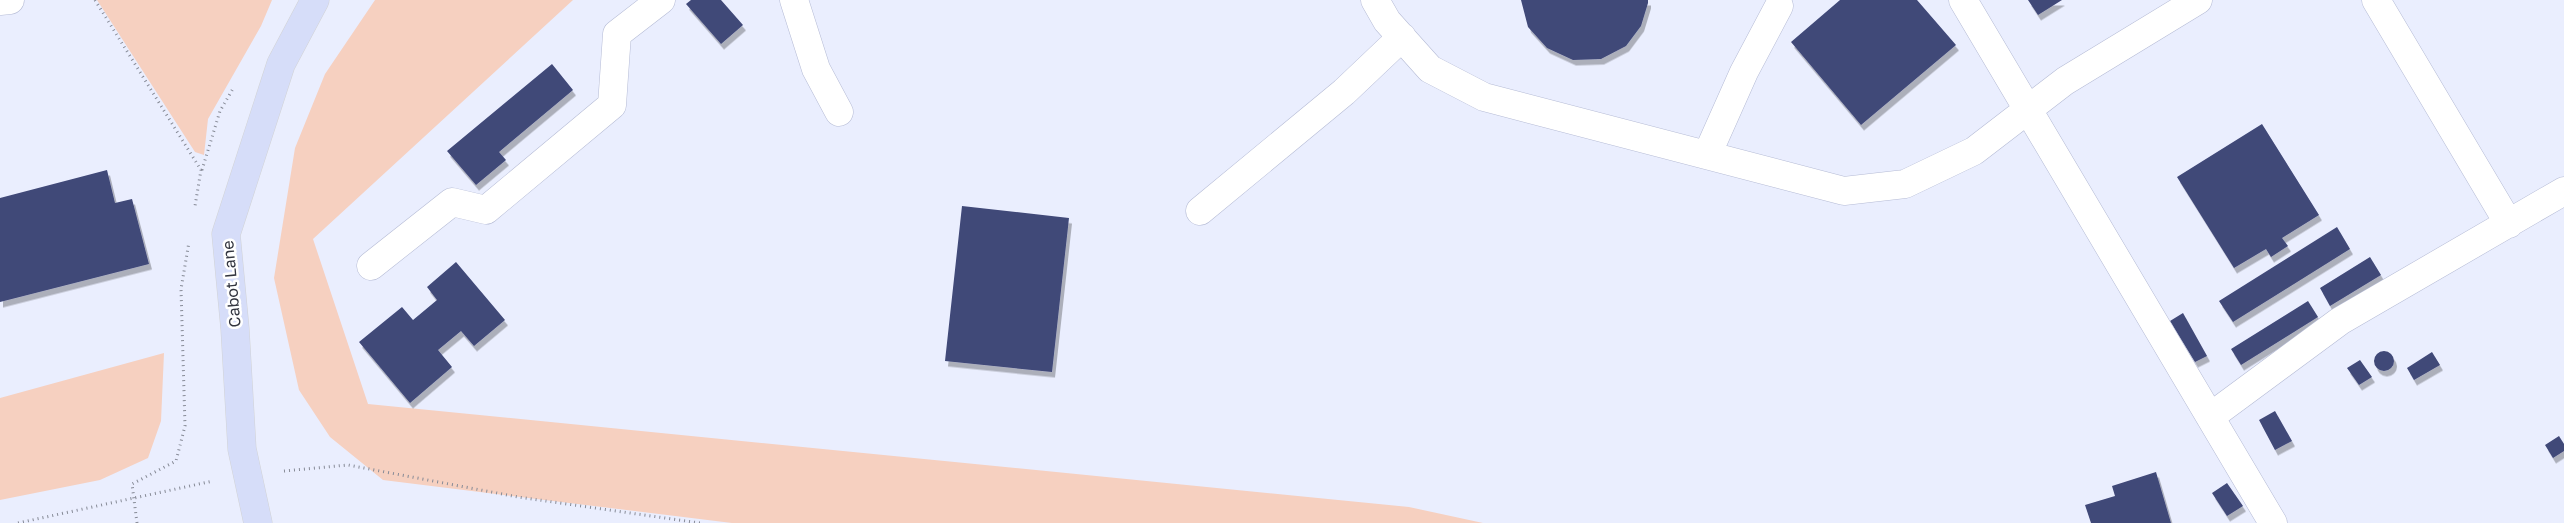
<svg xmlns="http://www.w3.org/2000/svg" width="2564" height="523" font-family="'Golos Text',sans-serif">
<defs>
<filter id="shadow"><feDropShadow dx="3" dy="5.5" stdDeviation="0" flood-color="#0004"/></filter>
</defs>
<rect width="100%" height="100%" fill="#eaeefe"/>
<!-- green -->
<path fill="#f6d0c0" d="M97 0H272L261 26 208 119 204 155 195 152Z
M375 0H573L313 239 368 404 1409 507 1483 523H732L383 480 330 437 299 390 274 278 295 148 325 74Z
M164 353 161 421 148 458 100 480 0 500V398Z"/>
<!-- building -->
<path fill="#404878" filter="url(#shadow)" d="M691 0H721L743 25 721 44 686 4Z
M1521 0H1648V3L1641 26 1626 46 1601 59 1573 60 1547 48 1528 27Z
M1840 0H1917L1956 45 1861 125 1791 42Z
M2028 0H2062L2038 15Z
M552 64 573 90 499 152 506 160 476 185 447 151Z
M2262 124 2319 215 2282 238 2288 246 2271 257 2266 249 2234 268 2177 177Z
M107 170 115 203 132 199 149 264 0 302V198Z
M962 206 1069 218 1052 372 945 361Z
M2337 227 2350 249 2233 322 2219 301Z
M2370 257 2381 275 2330 306 2320 288Z
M456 262 505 320 474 346 461 331 438 350 452 367 410 403 359 342 402 307 413 320 437 300 427 287Z
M2308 301 2318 317 2241 365 2231 349Z
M2183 313 2207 356 2195 362 2170 321Z
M2374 361a10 10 0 1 1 20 0a10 10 0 1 1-20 0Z
M2432 352 2440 365 2414 380 2407 368Z
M2360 360 2372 377 2359 385 2347 368Z
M2275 411 2292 441 2275 450 2259 420Z
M2559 436 2564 444V451L2553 458 2545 445Z
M2156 472 2171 523H2091L2085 505 2115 496 2112 486Z
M2227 483 2243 506 2227 516 2212 493Z"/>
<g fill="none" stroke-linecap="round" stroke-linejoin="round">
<!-- minor casing -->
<g stroke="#b5bbd5" stroke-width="29">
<path id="minor" d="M794 0 816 69 839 112
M1375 0 1387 21 1430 69 1484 97 1844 191 1905 184 1974 151 2065 81 2198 0
M1963 0 2273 523
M2376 0 2509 224
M0 1 10 0
M1707 155 1744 72 1779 6
M1200 211 1344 92 1402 37
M371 266 452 202 486 210 612 105 617 34 661 0
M2210 417 2340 321 2564 191"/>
</g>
<!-- major casing -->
<g stroke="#d2d3d5" stroke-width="29">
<path id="major" d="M258 523 242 449 235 329 226 234 281 64 315 0"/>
</g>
<!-- path -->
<path stroke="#868a96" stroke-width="3" stroke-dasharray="1 4" stroke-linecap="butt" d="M95 0 201 170 195 206
M202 170 220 111 234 87
M284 471 348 465 518 497 700 523
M18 523 213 481
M137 523 132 484 176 461 185 426 181 289 189 242"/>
<!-- minor -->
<use href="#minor" stroke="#fff" stroke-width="28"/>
<!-- major -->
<use href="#major" stroke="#d6ddf9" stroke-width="28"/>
</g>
<g text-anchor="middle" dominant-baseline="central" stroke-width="5" stroke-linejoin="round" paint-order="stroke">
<!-- street labels -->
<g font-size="16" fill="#333640" stroke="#fff">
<text transform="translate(231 284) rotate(-95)">Cabot Lane</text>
</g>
</g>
</svg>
